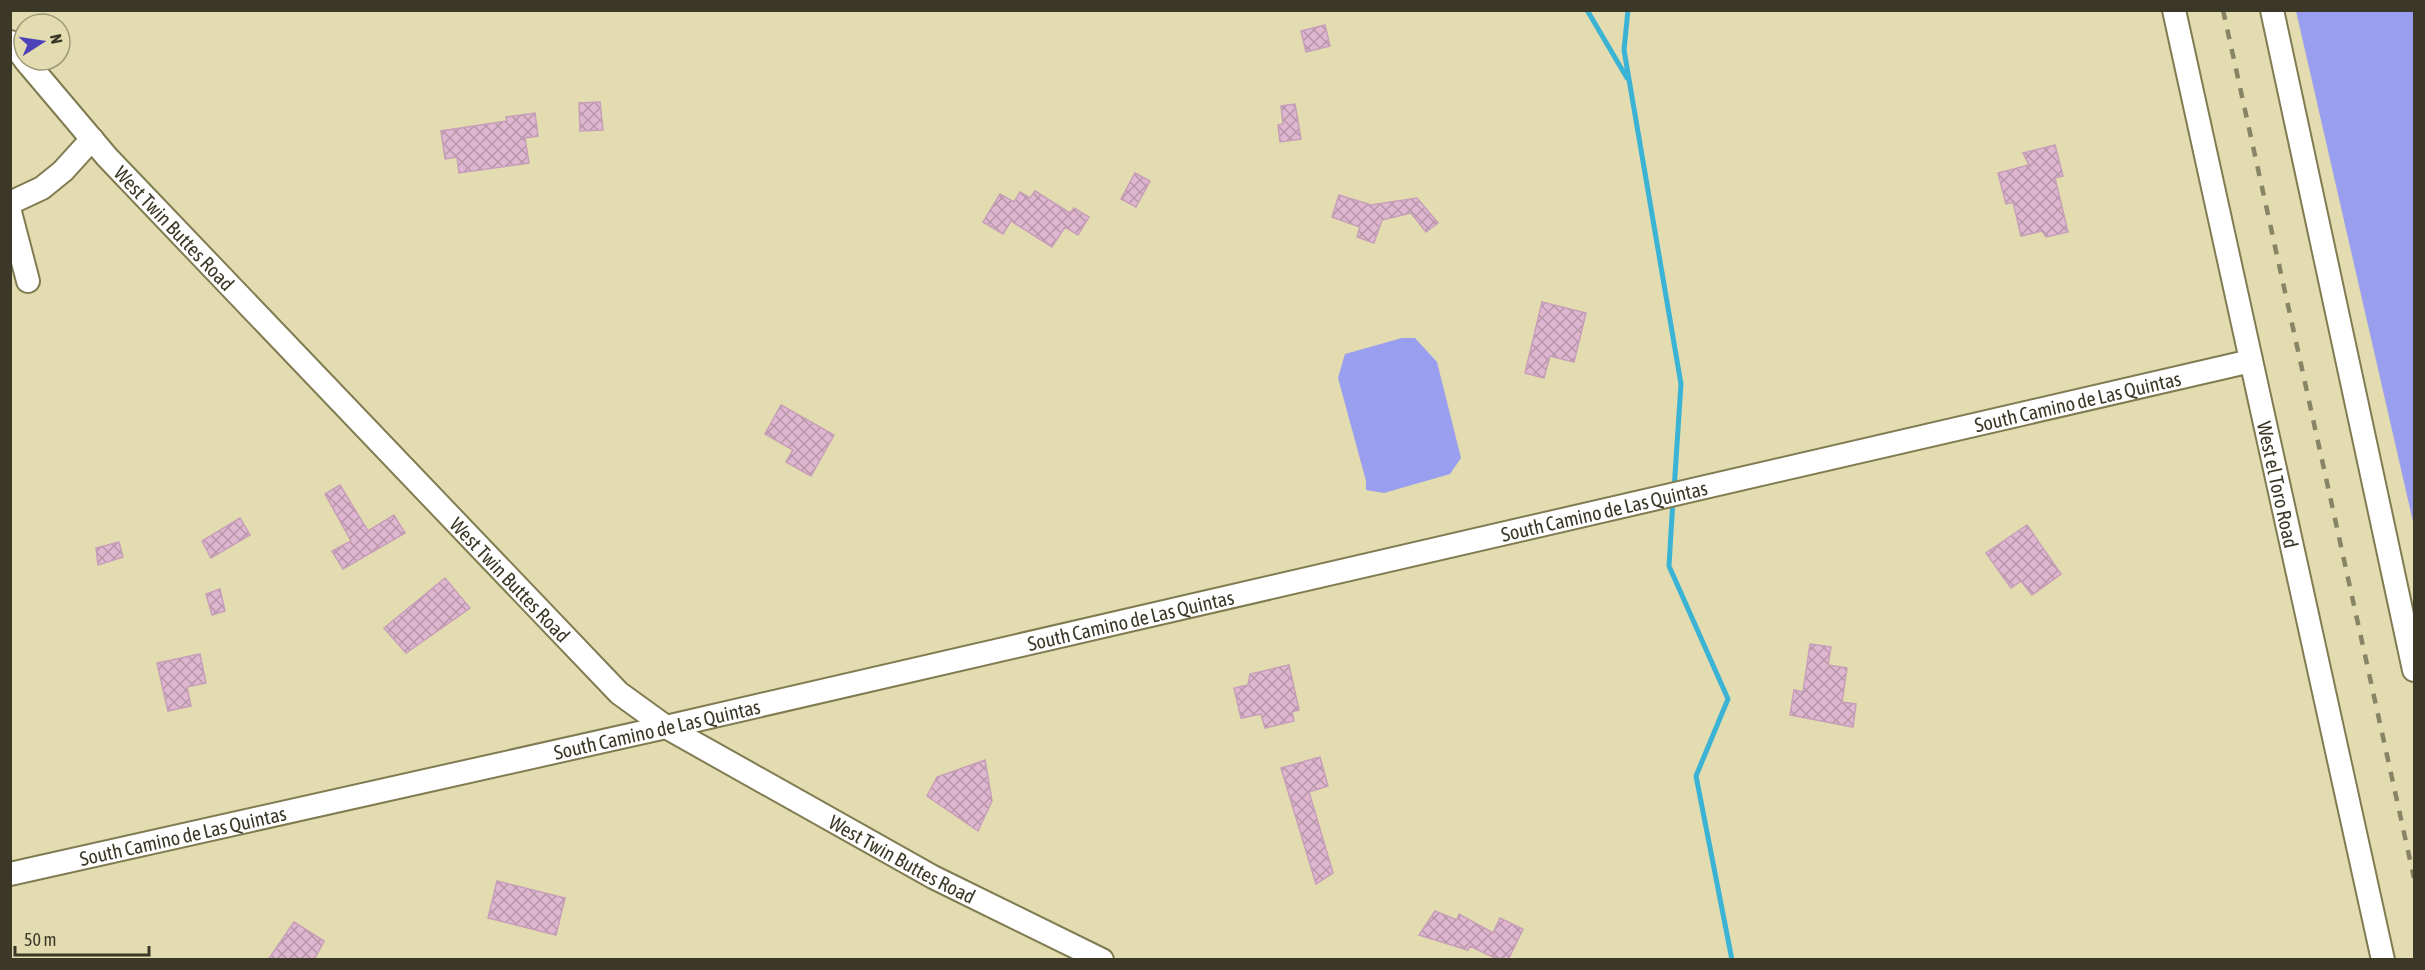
<svg xmlns="http://www.w3.org/2000/svg" width="2425" height="970" font-family="'Asap Condensed',sans-serif">
<defs>
<pattern id="building-cross-hatch" width="8" height="8" patternUnits="userSpaceOnUse" patternTransform="scale(1.5)"><rect width="8" height="8" fill="#dfb6d0"/><path d="M0 0l8 8M0 8l8-8" fill="none" stroke="#b695a9"/></pattern>
</defs>
<rect width="100%" height="100%" fill="#e2dcb0"/>
<!-- grass -->
<path fill="#9a9eef" d="M2296 11H2414V526Z
M1402 338H1415L1437 362 1461 458 1450 474 1384 493 1366 490V481L1338 378 1345 354Z"/>
<g fill="none" stroke-linecap="round" stroke-linejoin="round">
<!-- stream -->
<path stroke="#3bb3d5" stroke-width="5" d="M1587 10 1627 78
M1628 10 1624 50 1681 384 1674 490
M1673 499 1669 566 1728 699 1696 776 1732 960"/>
</g>
<!-- building -->
<path fill="url(#building-cross-hatch)" stroke="#c79fb8" stroke-width="1.5" d="M1325 25 1330 46 1306 52 1301 31Z
M600 102 603 130 580 131 579 103Z
M1295 104 1301 139 1280 142 1278 125 1283 124 1281 106Z
M535 113 538 136 525 138 529 163 459 173 457 157 445 159 441 131 507 121 506 117Z
M2055 145 2063 176 2055 178 2068 232 2046 237 2042 231 2021 236 2013 202 2006 204 1998 173 2029 165 2023 153Z
M1135 173 1150 181 1136 207 1121 199Z
M1035 191 1070 213 1074 208 1089 217 1078 235 1065 227 1052 247 1011 221 1003 234 983 222 1000 194 1014 202 1020 192 1030 198Z
M1339 195 1371 205 1417 198 1438 223 1426 232 1411 213 1382 220 1374 243 1357 237 1360 227 1332 217Z
M1542 302 1586 313 1574 362 1550 356 1544 378 1525 373Z
M781 405 834 435 811 476 786 462 793 450 765 434Z
M340 485 368 531 394 515 405 533 343 569 332 551 351 541 325 494Z
M240 518 250 535 211 558 202 541Z
M2027 525 2061 574 2032 595 2021 581 2011 588 1986 553Z
M119 542 123 557 98 565 96 548Z
M445 578 470 608 406 653 384 628Z
M220 589 225 611 212 615 206 594Z
M1810 644 1831 647 1828 665 1847 668 1842 702 1856 704 1853 727 1790 715 1794 690 1803 692Z
M200 654 206 683 187 687 191 706 168 711 157 663Z
M1289 665 1299 710 1292 712 1294 721 1265 728 1261 714 1241 718 1234 688 1248 685 1250 674Z
M1320 757 1328 786 1309 792 1333 873 1316 884 1281 768Z
M985 760 992 801 978 831 927 796 937 777Z
M497 881 565 898 556 935 488 918Z
M1435 911 1457 920 1459 914 1493 933 1500 918 1523 929 1508 960H1499L1470 946 1468 950 1419 935Z
M294 922 324 941 314 960H268Z"/>
<g fill="none" stroke-linecap="round" stroke-linejoin="round">
<!-- minor casing -->
<g stroke="#817b52" stroke-width="26">
<g id="minor">
<path id="s1" d="M2174 10 2383 960"/>
<path d="M2272 10 2414 670"/>
<path d="M10 42 24 58"/>
<path id="s2" d="M25 60 107 157 619 693 666 727 933 877 1102 960"/>
<path d="M10 203 42 188 63 171 92 139"/>
<path d="M10 212 28 281"/>
<path id="s3" d="M10 874 666 727 2251 361"/>
</g>
</g>
<!-- minor -->
<use href="#minor" stroke="#fff" stroke-width="22"/>
<!-- rail -->
<path stroke="#888466" stroke-width="4.5" stroke-dasharray="10 10" stroke-linecap="butt" d="M2223 10 2414 878"/>
</g>
<g text-anchor="middle" dominant-baseline="central" stroke-width="5" stroke-linejoin="round" paint-order="stroke">
<!-- street labels -->
<g font-size="20" fill="#3b3827" stroke="#e2dcb0">
<text stroke="none"><textPath href="#s2" startOffset="225">West Twin Buttes Road</textPath></text>
<text stroke="none"><textPath href="#s3" startOffset="2121">South Camino de Las Quintas</textPath></text>
<text stroke="none"><textPath href="#s1" startOffset="486">West el Toro Road</textPath></text>
<text stroke="none"><textPath href="#s3" startOffset="1635">South Camino de Las Quintas</textPath></text>
<text stroke="none"><textPath href="#s2" startOffset="711">West Twin Buttes Road</textPath></text>
<text stroke="none"><textPath href="#s3" startOffset="1149">South Camino de Las Quintas</textPath></text>
<text stroke="none"><textPath href="#s3" startOffset="663">South Camino de Las Quintas</textPath></text>
<text stroke="none"><textPath href="#s3" startOffset="177">South Camino de Las Quintas</textPath></text>
<text stroke="none"><textPath href="#s2" startOffset="1197">West Twin Buttes Road</textPath></text>
</g>
</g>
<!-- border -->
<rect width="2425" height="970" fill="none" stroke="#3b3827" stroke-width="24"/>
<!-- north arrow -->
<g transform="translate(42 42) rotate(78)"><circle r="28" fill="#e2dcb0" stroke="#9f9a79" stroke-width="1.5"/>
<path d="M0-4.5L10 22L0 15L-10 22Z" fill="#4d42b9"/>
<text y="-9" font-size="16" font-weight="bold" text-anchor="middle" fill="#3b3827">N</text>
</g>
<!-- scale -->
<path d="M15 946v9h134v-9" fill="none" stroke="#3b3827" stroke-width="3"/>
<text x="24" y="946" font-size="18" fill="#3b3827" stroke="#e2dcb0" stroke-width="4.5" paint-order="stroke">50 m</text>
</svg>
